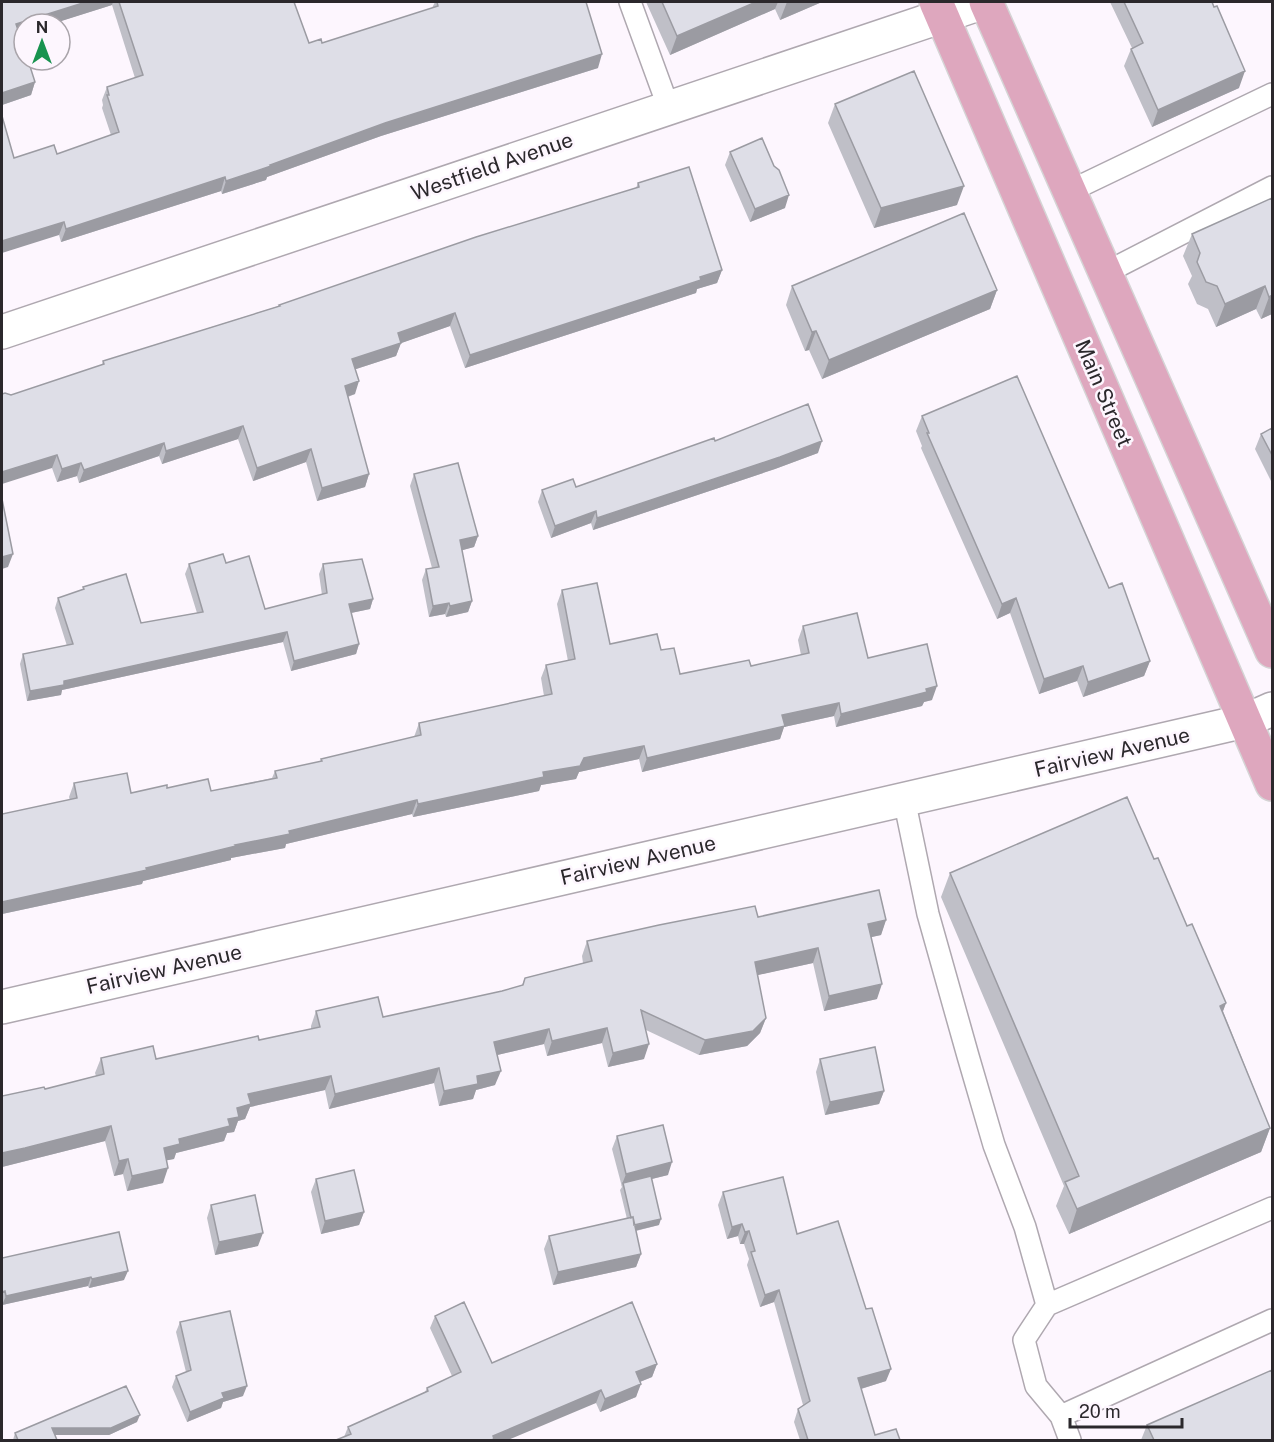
<svg xmlns="http://www.w3.org/2000/svg" width="1274" height="1442" font-family="'Public Sans',sans-serif">
<rect width="100%" height="100%" fill="#fdf6fe"/>
<g fill="none" stroke-linecap="round" stroke-linejoin="round">
<!-- lane casing -->
<g stroke="#afa8b0" stroke-width="24">
<path id="lane" d="M630 2 668 106
M1070 191 1272 94
M1105 273 1272 187
M904 799 928 914 968 1056 994 1145 1025 1227 1047 1305 1024 1340 1036 1386 1061 1416 1272 1320
M1047 1305 1272 1208
M1061 1416 1070 1440"/>
</g>
<!-- street casing -->
<g stroke="#afa8b0" stroke-width="36">
<path id="street" d="M2 1007 1245 721 1272 709"/>
</g>
<!-- secondary casing -->
<g stroke="#afa8b0" stroke-width="36">
<path id="secondary" d="M2 332 984 2"/>
</g>
<!-- primary casing -->
<g stroke="#d5d4d5" stroke-width="36">
<path id="primary" d="M936 2 1272 784
M986 2 1272 651"/>
</g>
<!-- lane -->
<use href="#lane" stroke="#fff" stroke-width="21"/>
<!-- street -->
<use href="#street" stroke="#fff" stroke-width="33"/>
<!-- secondary -->
<use href="#secondary" stroke="#fff" stroke-width="33"/>
<!-- primary -->
<use href="#primary" stroke="#dea7be" stroke-width="33"/>
</g>
<!-- wall -->
<path fill="#bfbfc7" d="M2 2H294L309 43H322L432 8 435 2H586L598 68 381 136 267 177 266 180 222 194 221 191 61 242 59 235 14 158 57 154 111 135 102 108 103 105 102 100 107 87 135 78 112 5 19 34 35 82 31 95 2 105Z
M646 2H822L780 20 775 9 670 55Z
M1110 2H1212L1239 88 1152 127 1124 66 1131 49 1132 48Z
M835 104 957 205 874 228 828 123Z
M730 152 785 208 750 222 725 165Z
M638 183 722 270 717 283 697 289 696 293 465 368 450 326 401 343 396 356 356 369 355 394 348 397 369 474 365 487 317 501 306 462 253 481 238 439 162 464 159 456 79 483 77 476 57 482 52 468 11 395 102 365 103 361 279 306V305L636 188Z
M1272 198V314L1261 319 1256 309 1216 327 1208 309 1197 304 1188 284 1192 276 1183 256 1192 234Z
M792 286 997 290 990 309 822 379 809 350 805 351 786 305Z
M922 416 1109 588 1150 661 1144 676 1083 697 1077 681 1039 694 1010 613 997 619 921 448 922 446 916 431Z
M1272 428V483L1255 449 1261 434Z
M715 441 818 453 775 469 593 530 591 523 551 538 538 502 542 490 576 487Z
M414 474 478 536 474 547 462 550 472 601 468 612 446 617 445 614 429 617 422 580 426 569 432 568 410 486Z
M226 563 265 609 322 595 319 574 323 564 373 599 370 609 351 613 359 644 356 654 291 671 283 642 62 690 61 695 27 701 20 664 23 654 67 646 55 608 58 598 82 590 83 587 141 623 197 613 185 574 189 564Z
M562 590 610 644 661 650 680 674 751 666 801 655 798 640 803 626 868 658 932 700 924 702 922 706 836 727 834 716 784 727 780 739 642 772 639 759 579 772 576 779 541 785 539 791 413 817 412 814 286 844 285 848 231 858V860L143 881 142 884 2 914V814L70 800 69 797 74 783 131 793 167 788 211 791 272 778 275 771 320 762 321 759 414 737 419 723 544 696 541 678 546 665 568 661 557 604Z
M1154 859 1226 1003 1223 1011 1270 1128 1261 1152 1069 1234 1056 1206 1064 1186 941 897 950 873Z
M758 917 886 920 881 935 871 937 877 999 824 1011 813 963 757 975 766 1018 760 1033 747 1046 699 1055 646 1030 644 1059 608 1067 602 1043 547 1056 544 1044 497 1055 495 1085 476 1090 473 1099 439 1106 434 1083 329 1109 325 1090 250 1107 245 1119 238 1121 234 1132 227 1133 224 1141 176 1153 174 1159 167 1160 163 1183 127 1191 123 1174 114 1176 105 1141 2 1167V1096L45 1089 96 1076 95 1073 101 1058 156 1059 259 1040 311 1029V1026L316 1011 383 1017 502 991 522 985 525 978 583 963 582 956 587 941Z
M820 1059 884 1091 879 1104 825 1115 816 1072Z
M617 1136 668 1175 652 1179 659 1225 636 1231 641 1254 636 1267 553 1285 544 1249 549 1236 627 1219 620 1190 622 1187 612 1149Z
M316 1179 364 1212 359 1225 321 1234 311 1192Z
M723 1192 797 1234 886 1381 861 1389 875 1435 900 1440H800L794 1422 798 1409 803 1405 774 1302 760 1307 747 1265 749 1259 744 1244H740L738 1236 727 1239 718 1205Z
M211 1205 258 1246 215 1255 207 1218Z
M2 1258 124 1280 89 1288 88 1286 2 1305Z
M435 1316 492 1363 657 1364 652 1377 640 1382 636 1397 600 1412 596 1403 344 1437 348 1427 425 1392 427 1388 452 1376 430 1328Z
M180 1322 243 1396 223 1402 221 1408 187 1422 172 1387 176 1376 186 1372 176 1332Z
M137 1422 109 1435H55L57 1440H13L15 1433Z
M1147 1425 1272 1440H1141Z"/>
<!-- shaded-wall -->
<path fill="#9b9ba2" d="M86 2H113L112 5 52 24H24V33L11 37 16 24Z
M756 2H778L775 9 670 55 677 36Z
M787 2H822L780 20Z
M602 54 598 68 381 136 267 177 266 180 222 194 226 181 385 123Z
M1245 71 1239 88 1152 127 1158 110Z
M35 82 31 95 2 105V93Z
M225 177 221 191 61 242 66 229Z
M964 186 957 205 874 228 881 208Z
M789 195 785 208 750 222 755 209Z
M64 222 59 235 2 253V241Z
M722 270 717 283 697 289 696 293 465 368 470 355Z
M1265 286 1256 309 1216 327 1225 304Z
M997 290 990 309 822 379 829 360Z
M1272 295V314L1261 319 1269 297Z
M455 313 450 326 393 346 398 333Z
M816 331 809 350 805 351 812 332Z
M401 343 396 356 347 372 352 359Z
M359 381 355 394 340 399 345 386Z
M243 426 238 439 162 464 166 451Z
M822 441 818 453 775 469 593 530 597 518Z
M164 443 159 456 79 483 84 470Z
M311 449 306 462 253 481 257 468Z
M57 455 52 468 2 484V472Z
M81 463 77 476 57 482 62 469Z
M369 474 365 487 317 501 322 488Z
M596 511 591 523 551 538 555 526Z
M478 536 474 547 456 552 460 540Z
M13 554 8 567 2 569V557Z
M1016 598 1010 613 997 619 1002 604Z
M373 599 370 609 346 614 349 604Z
M472 601 468 612 446 617 450 606Z
M449 603 445 614 429 617 433 606Z
M287 632 283 642 62 690 61 695 27 701 30 691 64 681Z
M359 644 356 654 291 671 294 661Z
M1150 661 1144 676 1083 697 1088 682Z
M1083 666 1077 681 1039 694 1044 679Z
M937 686 932 700 924 702 922 706 836 727 841 714Z
M839 703 834 716 784 727 780 739 642 772 647 758 782 715Z
M644 746 639 759 579 772 576 779 541 785 539 791 413 817 418 804 543 772 584 758Z
M417 800 412 814 286 844 285 848 231 858V860L143 881 142 884 2 914V902L146 868 289 831Z
M886 920 881 935 863 939 868 924Z
M818 948 813 963 749 977 755 962Z
M882 984 877 999 824 1011 829 996Z
M1226 1003 1217 1027 1220 1006Z
M766 1018 760 1033 747 1046 699 1055 705 1040Z
M607 1028 602 1043 547 1056 552 1041Z
M549 1029 544 1044 489 1057 494 1042Z
M649 1044 644 1059 608 1067 613 1053Z
M439 1068 434 1083 329 1109 335 1094Z
M501 1071 495 1085 476 1090 473 1099 439 1106 444 1091 477 1076Z
M331 1076 325 1090 250 1107 245 1119 238 1121 234 1132 227 1133 224 1141 176 1153 174 1159 158 1162 164 1148 179 1139 228 1119 248 1094Z
M884 1091 879 1104 825 1115 830 1102Z
M111 1126 105 1141 2 1167V1153Z
M1270 1128 1261 1152 1069 1234 1077 1209Z
M128 1159 123 1174 114 1176 119 1161Z
M672 1162 668 1175 623 1186V1183L621 1187 626 1174Z
M168 1168 163 1183 127 1191 132 1176Z
M364 1212 359 1225 321 1234 325 1221Z
M661 1219 659 1225 630 1232 633 1226Z
M742 1224 738 1236 727 1239 732 1227Z
M749 1231 744 1244H740L745 1232Z
M263 1233 258 1246 215 1255 219 1242Z
M641 1254 636 1267 553 1285 558 1272Z
M128 1271 124 1280 89 1288 92 1279Z
M91 1277 88 1286 2 1305 6 1296Z
M779 1290 774 1302 760 1307 765 1295Z
M657 1364 652 1377 632 1385 636 1372Z
M891 1369 886 1381 854 1391 858 1378Z
M641 1384 636 1397 600 1412 605 1399Z
M247 1386 243 1396 223 1402 221 1408 187 1422 190 1412 222 1393Z
M601 1390 596 1403 508 1440H491L493 1436Z
M140 1415 137 1422 109 1435H49L52 1428Z"/>
<!-- building -->
<path fill="#dedee7" stroke="#9b9ba2" stroke-width="1.5" d="M2 2H86L16 24 24 48V60H28L35 82 2 93Z
M119 2H294L309 43 321 39 322 43 438 6 437 2H586L602 54 385 123 270 165 271 166 226 181 225 177 66 229 64 222 2 241V116L14 158 54 145 57 154 119 132 107 95H109L107 87 143 75Z
M662 2H756L677 36Z
M1124 2H1212L1214 7 1217 6 1245 71 1158 110 1131 49 1143 43Z
M914 71 964 186 881 208 835 104Z
M762 138 774 166 779 170 789 195 755 209 730 152Z
M689 167 722 270 700 277 701 280 470 355 455 313 398 333 401 343 352 359 359 381 345 386 369 474 322 488 311 449 257 468 243 426 166 451 164 443 84 470 81 463 62 469 57 455 2 472V394L5 393 11 395 104 364 103 361 280 306 279 305 476 237 639 187 638 183Z
M1272 198V295L1269 297 1265 286 1225 304 1217 286 1206 282 1197 262 1200 253 1192 234Z
M964 213 997 290 829 360 816 331 812 332 792 286Z
M1017 376 1109 588 1122 583 1150 661 1088 682 1083 666 1044 679 1016 598 1002 604 927 433H929L922 416Z
M808 404 822 441 780 457 597 518 596 511 555 526 542 490 573 479 576 487 714 438 715 441Z
M1272 428V455L1261 434Z
M458 463 478 536 460 540 472 601 450 606 449 603 433 606 426 569 439 567 414 474Z
M2 499 13 554 2 557Z
M223 554 226 563 249 556 265 609 327 593 323 564 362 559 373 599 349 604 359 644 294 661 287 632 64 681V685L30 691 23 654 73 644 58 598 84 589 83 587 126 574 141 623 203 612 189 564Z
M597 583 610 644 657 634 661 650 674 648 680 674 749 660 751 666 809 653 803 626 857 613 868 658 927 644 937 686 926 689 927 692 841 714 839 703 782 715 785 726 647 758 644 746 584 758 580 766 543 772 544 777 418 804 417 800 289 831 290 834 235 845 236 846 146 868 147 870 2 902V814L77 798 74 783 127 773 131 793 167 785V788L208 779 211 791 277 778 275 771 322 761 321 759 421 735 419 723 552 694 546 665 575 659 562 590Z
M1127 797 1154 859 1158 858 1187 926 1192 924 1226 1003 1220 1006 1270 1128 1077 1209 1065 1182 1079 1176 950 873Z
M879 890 886 920 868 924 882 984 829 996 818 948 755 962 766 1018 753 1031 705 1040 641 1010 649 1044 613 1053 607 1028 552 1041 549 1029 494 1042 501 1071 477 1076 478 1084 444 1091 439 1068 335 1094 331 1076 248 1094 251 1104 237 1108 239 1117 228 1119 230 1126 179 1139 180 1144 164 1148 168 1168 132 1176 128 1159 119 1161 111 1126 25 1148 2 1153V1096L44 1087 45 1089 104 1074 101 1058 153 1046 156 1059 258 1036 259 1040 320 1027 316 1011 378 997 383 1017 502 991 523 985 525 978 592 961 587 941 659 925 755 906 758 917Z
M875 1047 884 1091 830 1102 820 1059Z
M663 1125 672 1162 626 1174 617 1136Z
M354 1170 364 1212 325 1221 316 1179Z
M651 1176 661 1219 634 1225 633 1217 631 1218 623 1183Z
M783 1177 797 1234 838 1221 866 1309 872 1308 891 1369 858 1378 875 1435 896 1429 900 1440H808L798 1409 810 1401 779 1290 765 1295 751 1252 755 1251 749 1231 745 1232 742 1224 732 1227 723 1192Z
M255 1195 263 1233 219 1242 211 1205Z
M633 1217 641 1254 558 1272 549 1236Z
M119 1232 128 1271 92 1279 91 1277 6 1296 5 1291 2 1292V1258Z
M464 1302 492 1363 632 1302 657 1364 636 1372 641 1384 605 1399 601 1390 493 1436 494 1439 491 1440H336L351 1434 348 1427 428 1391 427 1388 461 1372 435 1316Z
M230 1311 247 1386 222 1393 224 1398 190 1412 176 1376 191 1370 180 1322Z
M1272 1370V1440H1154L1147 1425Z
M126 1386 140 1415 111 1428H52L57 1440H18L15 1433Z"/>
<g text-anchor="middle" dominant-baseline="central" stroke-width="5" stroke-linejoin="round" paint-order="stroke">
<!-- street labels -->
<g font-size="21" fill="#2b282c" stroke="#fdf6fe">
<text transform="translate(492 166) rotate(-19)">Westfield Avenue</text>
<text transform="translate(1104 393) rotate(67)">Main Street</text>
<text transform="translate(1112 752) rotate(-13)">Fairview Avenue</text>
<text transform="translate(638 860) rotate(-13)">Fairview Avenue</text>
<text transform="translate(164 969) rotate(-13)">Fairview Avenue</text>
</g>
</g>
<!-- border -->
<rect width="1274" height="1442" fill="none" stroke="#2b282c" stroke-width="6"/>
<!-- north arrow -->
<g transform="translate(42 42)"><circle r="28" fill="#fdf6fe" stroke="#a9a4aa" stroke-width="1.5"/>
<path d="M0-4.5L10 22L0 15L-10 22Z" fill="#18934f"/>
<text y="-9" font-size="16" font-weight="bold" text-anchor="middle" fill="#2b282c">N</text>
</g>
<!-- scale -->
<path d="M1070 1418v9h112v-9" fill="none" stroke="#2b282c" stroke-width="3"/>
<text x="1079" y="1418" font-size="18" fill="#2b282c" stroke="#fdf6fe" stroke-width="4.5" paint-order="stroke">20 m</text>
</svg>
